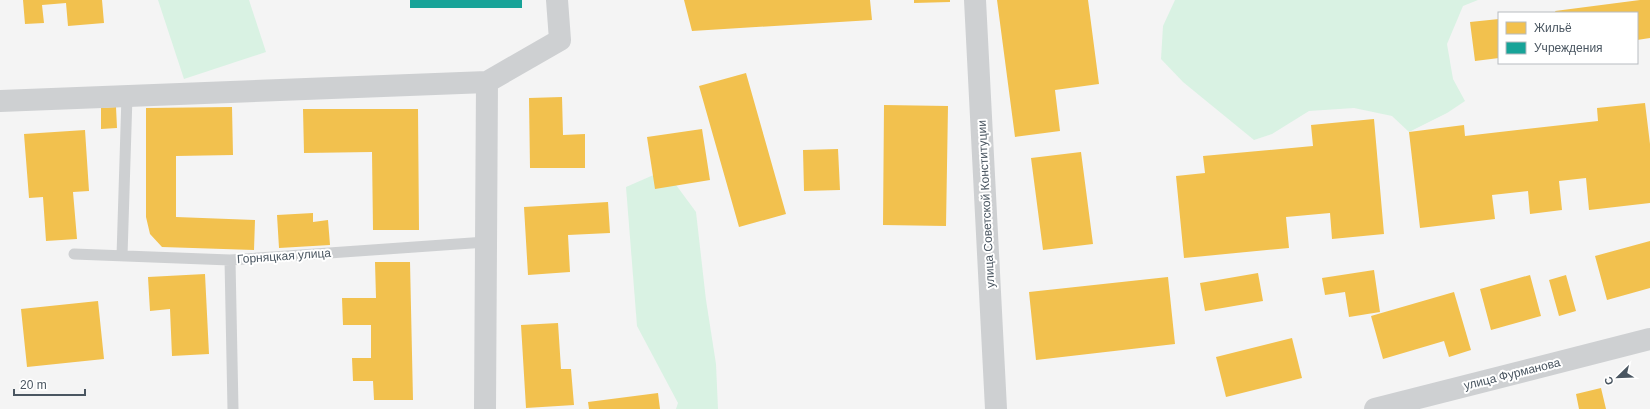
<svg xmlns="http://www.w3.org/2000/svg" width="1650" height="409" font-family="Arial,sans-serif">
<rect width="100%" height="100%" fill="#f4f4f4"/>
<!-- green -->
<path fill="#d9f2e3" d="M158 0H249L266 52 184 79Z
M1175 0H1478L1463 6 1447 44 1453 79 1465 101 1447 113 1409 132 1392 116 1354 108 1309 111 1272 134 1254 140 1183 82 1161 59 1163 26Z
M665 170 696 212 706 300 716 364 718 409H676L678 403 637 326 626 187Z"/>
<!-- homes -->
<path fill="#f2c14e" d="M23 0H102L104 23 68 26 66 3 42 5 44 23 25 24Z
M684 0H870L872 20 692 31Z
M914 0H950V2L914 3Z
M997 0H1088L1099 84 1055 90 1060 131 1015 137Z
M1640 0H1650V38L1637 40V13H1556L1555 11Z
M1499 19V58L1475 61 1470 22Z
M746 73 786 214 739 227 699 86Z
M562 97 563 135 585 134V168H530L529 98Z
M1645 103 1650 144V203L1589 210 1586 178 1559 181 1562 210 1530 214 1528 191 1492 195 1495 219 1420 228 1409 132 1464 125 1465 136 1598 121 1597 108Z
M884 105 948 106 946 226 883 225Z
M116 107 117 128 101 129V108Z
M232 107 233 155 176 156V217L255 220 254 250 162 247 150 234 146 217V108Z
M303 109H418L419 230H373L372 152 304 153Z
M1374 119 1384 234 1332 239 1330 213 1286 217 1289 248 1184 258 1176 176 1205 173 1203 156 1313 146 1311 125Z
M702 129 710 180 655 189 647 137Z
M85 130 89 191 73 192 77 239 46 241 43 197 29 198 24 134Z
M838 149 840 190 804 191 803 150Z
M1081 152 1093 244 1043 250 1031 158Z
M608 202 610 233 568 235 570 272 528 275 524 207Z
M313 213V222L328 220 330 245 279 248 277 215Z
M1650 241V288L1607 300 1595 256Z
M375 262H410L413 400H374L373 381H353L352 358H371V325H343L342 298H376Z
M1374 270 1380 312 1349 317 1345 292 1325 295 1322 278Z
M1258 273 1263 301 1205 311 1200 283Z
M205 274 209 354 172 356 170 309 150 311 148 277Z
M1530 275 1541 316 1491 330 1480 289Z
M1566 275 1576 311 1559 316 1549 280Z
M1168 277 1175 344 1036 360 1029 292Z
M1454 292 1471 350 1449 357 1444 341 1383 359 1371 316Z
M98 301 104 359 27 367 21 309Z
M558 323 561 369H571L574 405 526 408 521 325Z
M1292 338 1302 378 1226 397 1216 357Z
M1601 388 1606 409H1579L1576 394Z
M658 393 660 409H589L588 402Z"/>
<!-- public -->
<path fill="#17a398" d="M410 0H522V8H410Z"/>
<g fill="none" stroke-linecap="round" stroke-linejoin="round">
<!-- lane -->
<path stroke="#ced0d2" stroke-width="11" d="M74 254 230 260 486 242
M122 256 127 96
M230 260 233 409"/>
<!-- street -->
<path stroke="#ced0d2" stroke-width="22" d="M975 0 996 409
M0 101 487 82 560 40 557 0
M485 409 487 82
M1375 409 1650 339"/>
</g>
<g text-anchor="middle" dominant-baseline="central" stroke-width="4" stroke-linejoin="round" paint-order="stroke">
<!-- street labels -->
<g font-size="12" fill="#4a5661" stroke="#fff">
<text transform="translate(986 204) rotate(-93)">улица Советской Конституции</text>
<text transform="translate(284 256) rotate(-4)">Горняцкая улица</text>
<text transform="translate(1512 374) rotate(-14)">улица Фурманова</text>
</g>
</g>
<!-- legend -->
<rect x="1498" y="12" width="140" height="52" fill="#ffffff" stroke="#b7bbc0"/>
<rect x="1506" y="22" width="20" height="12" fill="#f2c14e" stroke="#b7bbc0"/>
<text x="1534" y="32" font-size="12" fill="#4a5661">Жильё</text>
<rect x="1506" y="42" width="20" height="12" fill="#17a398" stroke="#b7bbc0"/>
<text x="1534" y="52" font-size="12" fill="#4a5661">Учреждения</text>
<!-- north arrow -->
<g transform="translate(1618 377) rotate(247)" stroke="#ffffff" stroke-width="3" paint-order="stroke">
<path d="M0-3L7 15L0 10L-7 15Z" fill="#4a5661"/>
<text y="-6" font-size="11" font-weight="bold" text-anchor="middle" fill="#4a5661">С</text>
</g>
<!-- scale -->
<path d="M14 389v6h71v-6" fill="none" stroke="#4a5661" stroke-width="2"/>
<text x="20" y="389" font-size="12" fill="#4a5661" stroke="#ffffff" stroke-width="3" paint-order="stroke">20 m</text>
</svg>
